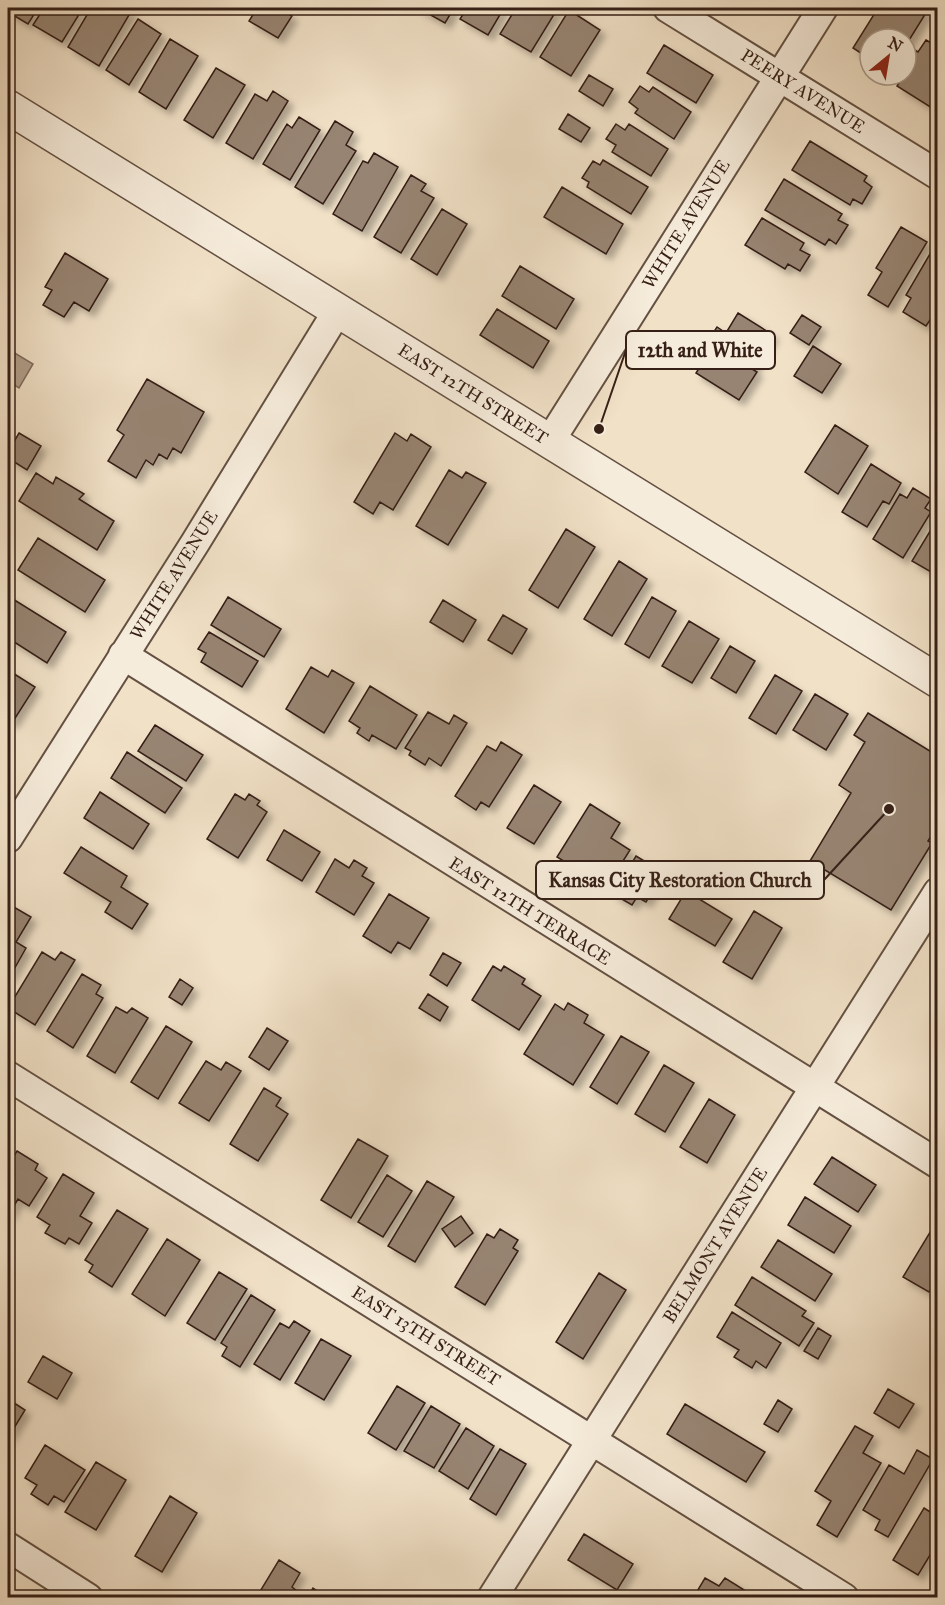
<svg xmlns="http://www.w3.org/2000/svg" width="945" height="1605" font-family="'IM FELL Great Primer',serif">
<defs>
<filter id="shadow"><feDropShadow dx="5.5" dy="5.5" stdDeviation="3" flood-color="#0004"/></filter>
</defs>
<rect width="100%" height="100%" fill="#f1e1c7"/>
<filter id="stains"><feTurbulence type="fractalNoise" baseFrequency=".00333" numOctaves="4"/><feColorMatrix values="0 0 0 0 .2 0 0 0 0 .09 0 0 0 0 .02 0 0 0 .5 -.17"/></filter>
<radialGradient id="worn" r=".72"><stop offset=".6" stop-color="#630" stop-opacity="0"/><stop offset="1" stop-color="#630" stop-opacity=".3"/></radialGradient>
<!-- water -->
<path fill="#b19f8b" stroke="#7f6c5c" stroke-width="1.5" d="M8 349 33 364 19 388 8 381Z"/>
<!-- building -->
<path fill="#978472" stroke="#351f16" stroke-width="1.5" filter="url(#shadow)" d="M8 8H38L28 24 8 12Z
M44 8H83L62 42 33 25Z
M91 8 132 10 99 66 68 47Z
M257 8H278L292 16 278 38 249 21Z
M418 8H454L445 23Z
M467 8H504L488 35 460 19Z
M516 8H558L531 52 500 34Z
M878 8H929L906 45V39H870V59L853 48Z
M569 10 600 30 571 76 540 57Z
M138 19 161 34 129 85 106 70Z
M170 39 198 56 166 109 139 92Z
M926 40 938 47V100L932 108 897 86 903 77 899 75H906V53L910 47 918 52Z
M664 45 713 75 696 103 647 73Z
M216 68 245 85 213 138 184 120Z
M589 75 613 89 603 106 579 91Z
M640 86 649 92 653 87 691 112 674 139 635 113 638 109 629 102Z
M273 91 288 101 253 159 226 143 255 94 267 101Z
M568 114 590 128 581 142 559 129Z
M299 117 320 130 290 180 263 164 287 124 292 128Z
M335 121 353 132 346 145 356 151 323 204 295 187Z
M616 124 625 130 629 124 668 149 651 176 612 152 616 145 606 139Z
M810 141 867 176 864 181 872 187 862 204 853 199 850 205 792 170Z
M374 153 398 167 362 231 333 214 363 161 368 163Z
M603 160 648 187 631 214 587 187 589 182 582 178 593 161 600 165Z
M411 175 426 184 421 191 434 198 401 253 374 237Z
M784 179 842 214 838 220 848 225 836 244 829 239 825 245 765 210Z
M562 187 623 224 606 254 544 217Z
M442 209 467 224 437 275 411 259Z
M762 218 804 243 800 250 810 255 800 271 788 264 785 269 745 245Z
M901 227 927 242 888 307 868 295 882 272 876 268Z
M934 247 938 249V308L926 326 903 312 911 298 906 295Z
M65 253 108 279 89 311 74 302 64 317 43 305 52 290 45 287Z
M520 266 574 299 556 329 502 296Z
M497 309 549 341 533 368 480 335Z
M738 313 773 335 752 369 757 372 739 400 696 373 708 354 702 350 717 327 726 333Z
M802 315 821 327 809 345 790 333Z
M813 346 841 364 822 393 794 376Z
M147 379 204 412 181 453 173 448 167 459 159 454 153 465 146 460 136 478 108 461 124 435 117 430Z
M835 425 868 446 838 494 805 472Z
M19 433 41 446 27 470 8 458V452Z
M395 433 407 441 411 434 431 447 393 510 380 502 373 514 354 502Z
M871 464 901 483 889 504 883 501 867 527 842 512Z
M449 470 462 478 466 472 486 483 448 545 416 526Z
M36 473 53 484 56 477 84 494 79 499 114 521 97 550 19 501Z
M913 488 931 499 925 508 931 512 903 558 873 539 900 494 907 498Z
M938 518V576L912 561Z
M566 529 595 547 558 608 529 590Z
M38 538 105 580 85 612 18 570Z
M619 561 647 579 612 636 584 619Z
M8 596 66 632 47 663 8 638Z
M228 597 281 629 264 657 211 625Z
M652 597 676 611 649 658 625 644Z
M443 600 476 620 463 642 430 622Z
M503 615 527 629 512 654 488 640Z
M689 621 719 639 692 683 662 666Z
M209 632 258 661 242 687 201 662 206 653 198 649Z
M730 646 755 661 736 693 711 678Z
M311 667 328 677 332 670 354 683 324 733 286 709Z
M8 670 35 687 12 723 8 720Z
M775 675 802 691 776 734 749 718Z
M370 686 417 715 396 749 372 735 369 741 357 733 360 728 349 721Z
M815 694 848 714 826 750 793 730Z
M428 712 449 724 454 715 467 723 441 766 429 758 425 765 409 755 411 751 405 748Z
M868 713 938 756V825L928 841 932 843 891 910 810 861 851 793 839 785 865 742 854 735Z
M155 725 203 755 186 781 138 751Z
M501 742 522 755 489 807 481 802 476 810 455 796 487 746 496 751Z
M127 752 182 788 165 813 111 778Z
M534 785 561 802 534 844 507 828Z
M100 792 149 824 133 849 84 818Z
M235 794 245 800 249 794 260 801 257 805 267 812 238 858 207 839Z
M590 804 620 823 611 838 630 850 611 880 584 864 580 871 557 857Z
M284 830 320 852 302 881 267 860Z
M81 847 127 876 121 887 148 904 132 929 105 912 111 902 64 873Z
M636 856 664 873 646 902 637 897 632 905 613 894Z
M335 859 349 868 354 860 367 868 362 876 374 883 354 915 316 892Z
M686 891 732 919 715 946 669 919Z
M389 894 429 918 410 949 398 942 391 953 363 936Z
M12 906 31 917 16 942 26 948 8 980V913Z
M754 911 782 928 752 979 723 962Z
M42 952 55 960 61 952 75 960 35 1025 8 1008Z
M443 953 461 963 447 986 430 975Z
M493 966 501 971 504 966 525 979 522 984 541 996 519 1030 472 1000Z
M82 974 101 985 96 994 103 998 73 1048 47 1031Z
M180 979 193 988 182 1005 169 997Z
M428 994 448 1007 440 1021 419 1008Z
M568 1003 588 1015 584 1023 604 1035 573 1085 524 1054 555 1004 564 1010Z
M116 1007 127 1013 132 1008 148 1018 115 1073 87 1056Z
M166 1026 192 1042 158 1099 131 1082Z
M267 1028 288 1041 269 1070 249 1057Z
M621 1036 649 1052 617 1104 590 1087Z
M206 1061 221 1070 226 1062 241 1071 209 1121 179 1103Z
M664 1065 694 1083 665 1132 635 1114Z
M264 1088 281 1098 276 1106 288 1114 258 1161 230 1144Z
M709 1099 735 1115 707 1163 680 1147Z
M358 1139 388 1156 351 1218 321 1200Z
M17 1151 38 1164 35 1170 47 1178 29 1206 18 1199 8 1216V1152L14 1156Z
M832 1157 876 1185 858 1212 814 1184Z
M63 1174 94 1193 80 1216 92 1223 79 1244 69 1238 65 1244 45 1233 50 1225 37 1217Z
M387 1175 412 1191 383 1237 358 1222Z
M427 1181 454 1197 415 1262 388 1246Z
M805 1197 851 1226 834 1253 788 1225Z
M117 1210 148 1229 112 1287 89 1272 93 1265 85 1260Z
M461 1216 473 1233 455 1247 442 1229Z
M500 1229 518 1240 513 1248 518 1251 485 1305 455 1287 487 1234 494 1238Z
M932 1229 938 1232V1278L929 1292 903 1277Z
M167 1239 200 1260 165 1316 132 1294Z
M778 1240 832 1274 815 1301 761 1267Z
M219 1272 247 1289 215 1340 187 1323Z
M599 1273 626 1290 583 1359 556 1342Z
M752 1277 806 1311 802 1316 814 1323 799 1346 735 1305Z
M251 1295 275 1310 240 1367 222 1356 227 1347 221 1343Z
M732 1312 781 1343 766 1368 756 1361 752 1368 734 1357 739 1350 717 1337Z
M294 1321 310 1331 280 1380 254 1364 280 1323 289 1328Z
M818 1328 831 1336 818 1359 804 1351Z
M321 1339 351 1356 324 1400 295 1383Z
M43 1356 72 1373 57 1399 28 1382Z
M397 1386 425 1403 396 1450 368 1433Z
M888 1389 914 1404 899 1428 874 1413Z
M8 1399 25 1410 8 1438Z
M778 1400 792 1409 778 1432 764 1424Z
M685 1404 765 1452 746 1482 667 1434Z
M431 1406 460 1424 434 1468 404 1451Z
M855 1426 873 1436 863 1453 881 1463 837 1537 817 1525 831 1501 815 1491Z
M466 1428 494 1446 468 1489 439 1471Z
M45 1445 85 1470 64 1502 54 1496 48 1505 31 1494 37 1485 25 1478Z
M500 1449 526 1464 496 1515 470 1499Z
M917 1450 933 1459 888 1537 875 1530 880 1520 863 1510 889 1465 904 1474Z
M96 1462 126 1480 96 1530 65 1512Z
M170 1496 197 1513 162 1572 135 1556Z
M924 1508 938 1517V1542L918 1575 893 1560Z
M584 1534 633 1564 617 1590 568 1560Z
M279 1560 300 1573 292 1587 297 1591 294 1598H256Z
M705 1578 719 1586 725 1578 749 1593 746 1598H693Z
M313 1588 328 1598H307Z"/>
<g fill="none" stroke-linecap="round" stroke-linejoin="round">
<!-- minor casing -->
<g stroke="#645042" stroke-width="32">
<path id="minor" d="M668 8 938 175
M550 441 823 8
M123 655 938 1164
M8 838 195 543 338 310
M8 1076 844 1598
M8 1547 88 1598
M492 1598 938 892"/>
</g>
<!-- tertiary casing -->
<g stroke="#645042" stroke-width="36">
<path id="tertiary" d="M8 107 938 681"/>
</g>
<!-- minor -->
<use href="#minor" stroke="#f6ecdb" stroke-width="28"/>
<!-- tertiary -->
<use href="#tertiary" stroke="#f6ecdb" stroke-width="33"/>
</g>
<g text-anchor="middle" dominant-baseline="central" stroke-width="4.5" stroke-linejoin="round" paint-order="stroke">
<!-- street labels -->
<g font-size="18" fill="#351f16" stroke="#f6ecdb">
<text transform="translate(803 91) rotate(32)">PEERY AVENUE</text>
<text transform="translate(686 224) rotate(-58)">WHITE AVENUE</text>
<text transform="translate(473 394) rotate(32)">EAST 12TH STREET</text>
<text transform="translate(174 575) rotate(-58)">WHITE AVENUE</text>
<text transform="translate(530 911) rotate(32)">EAST 12TH TERRACE</text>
<text transform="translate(715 1245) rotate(-58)">BELMONT AVENUE</text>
<text transform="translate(426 1336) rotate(32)">EAST 13TH STREET</text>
</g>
</g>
<!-- callouts -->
<path fill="none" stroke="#351f16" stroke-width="2" d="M599 429L626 350M889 809L824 880"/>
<g fill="#351f16" stroke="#f6ecdb" stroke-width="2">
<circle cx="599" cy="429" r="6"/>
<circle cx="889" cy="809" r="6"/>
</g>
<g fill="#f6ecdb" stroke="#351f16" stroke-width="2">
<rect x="626" y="331" width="149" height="38" rx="6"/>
<rect x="536" y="861" width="288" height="38" rx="6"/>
</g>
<g font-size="20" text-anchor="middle" font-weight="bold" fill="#351f16">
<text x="700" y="357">12th and White</text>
<text x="680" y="887">Kansas City Restoration Church</text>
</g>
<!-- margin -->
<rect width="945" height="1605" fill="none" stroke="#f1e1c7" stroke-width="30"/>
<rect x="9" y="9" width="927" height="1587" fill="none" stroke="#351f16" stroke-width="3"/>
<rect x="15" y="15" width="915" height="1575" fill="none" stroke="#351f16" stroke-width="1.5"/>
<!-- north arrow -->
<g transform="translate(888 57) rotate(30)"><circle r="28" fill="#f6ecdb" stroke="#a99a8c" stroke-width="1.5"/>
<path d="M0-4.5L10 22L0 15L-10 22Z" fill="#8f2418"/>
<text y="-9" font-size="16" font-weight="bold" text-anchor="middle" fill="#351f16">N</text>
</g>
<rect width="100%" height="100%" filter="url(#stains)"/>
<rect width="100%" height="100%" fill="url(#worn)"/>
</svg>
